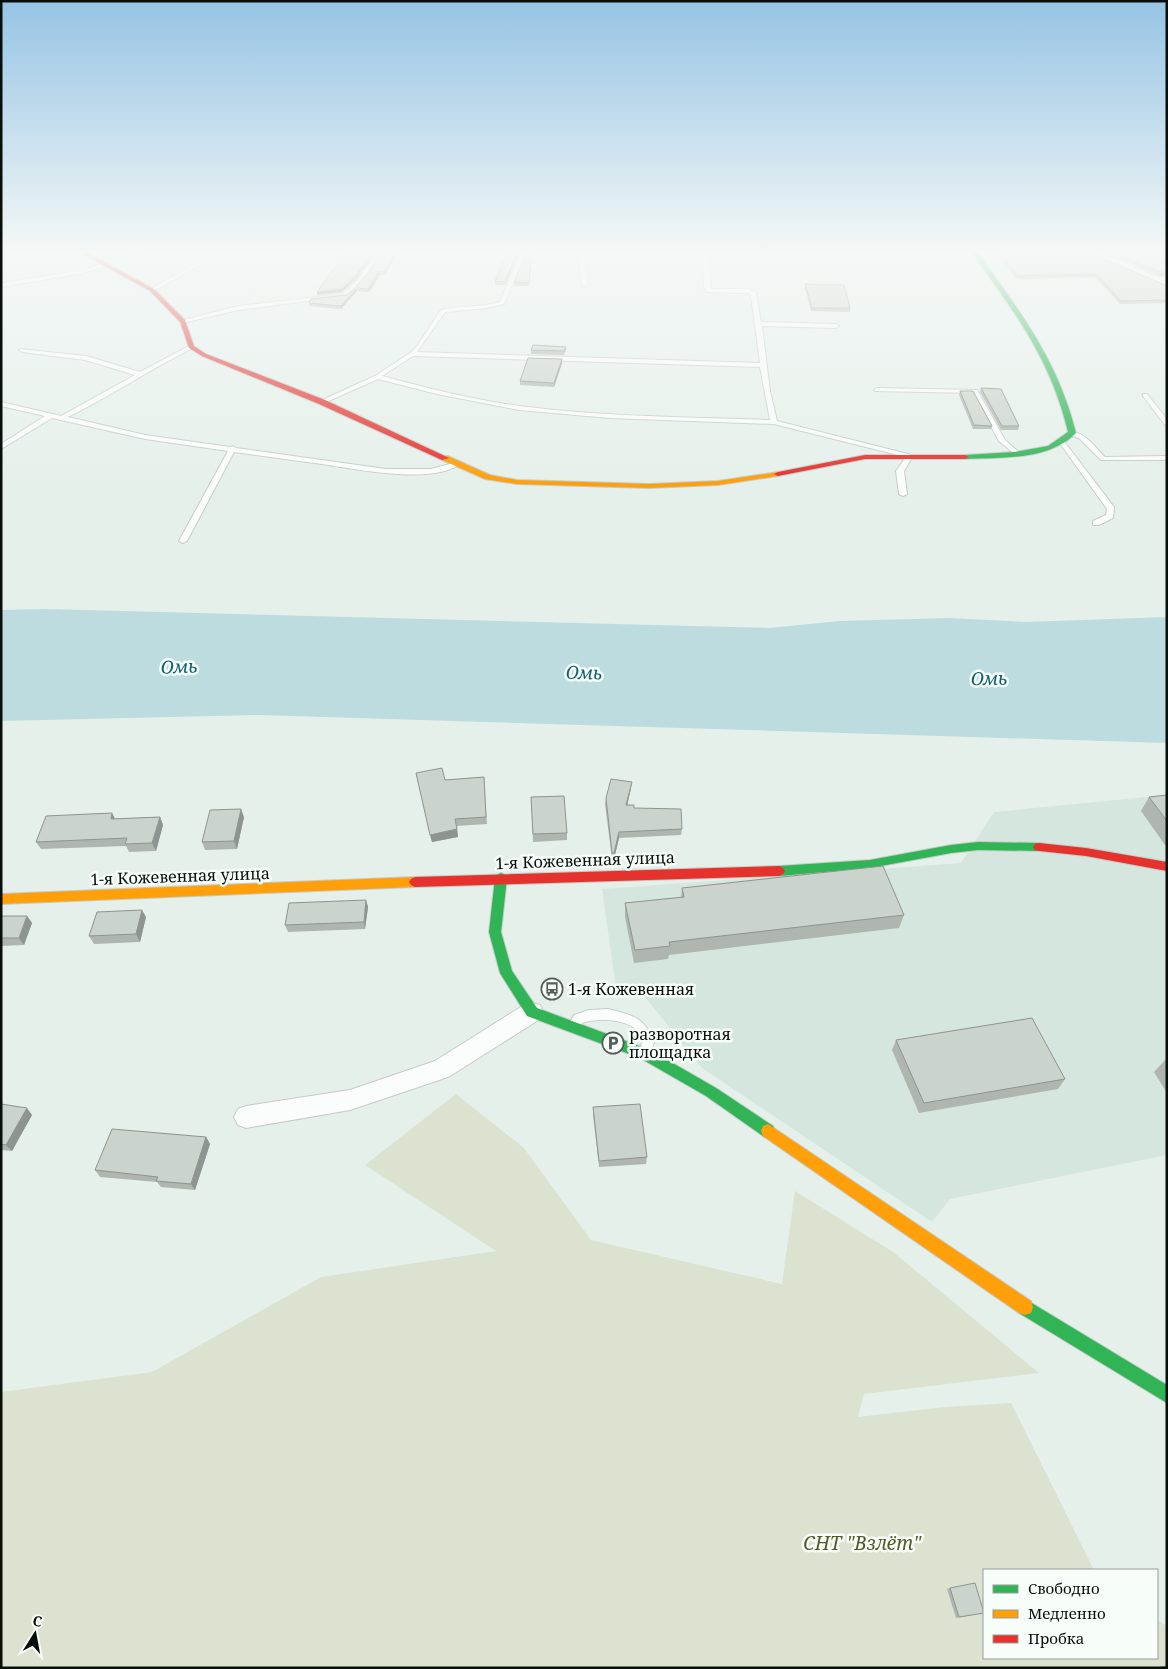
<svg xmlns="http://www.w3.org/2000/svg" width="1168" height="1669" font-family="'Noto Serif',serif">
<rect width="100%" height="100%" fill="#e6f0eb"/>
<!-- built -->
<path fill="#d4e6dd" d="M1167 795V1155L950 1199 932 1222 702 1068 641 992 616 988 602 889 961 863 994 812Z"/>
<!-- green -->
<path fill="#dbe2cf" d="M456 1094 524 1148 591 1240 782 1284 795 1191 893 1252 1039 1373 864 1394 858 1417 945 1407 1011 1403 1094 1570H984V1658H1157V1620L1167 1626V1668H1V1392L152 1372 321 1277 496 1251 365 1165Z"/>
<!-- water -->
<path fill="#bcdce0" d="M46 609 769 628 840 621 949 618 1026 622 1167 617V743L259 715 1 721V610Z"/>
<g fill="none" stroke-linecap="round" stroke-linejoin="round">
<!-- lane casing -->
<g stroke="#c4ccc8" stroke-width="2">
<path id="lane" d="M220 250H226L154 291 149 290Z
M378 250H383C373 267 363 285 346 296L238 310 183 323 180 321 238 306 343 294 358 280Z
M522 250H527L504 304 487 308 445 312 417 352 760 363 751 295 748 293 707 292 704 288 702 250H708L711 289H749L756 293 761 322 836 324 839 326 836 328 762 326 770 391 777 421 912 455 913 456 904 471 907 494 903 496 899 494 896 471 906 457 774 424 610 418 519 410 437 394 378 379 324 403H320V401L375 376 410 353 417 346 441 310C460 305 481 308 500 302ZM413 356 760 367 770 420C687 417 602 417 520 406 473 400 427 388 382 376Z
M577 250H583L588 284 585 286 582 284Z
M104 263 107 265 106 266 84 273 1 287V283L83 270Z
M1167 276V280L1156 281 1153 279Z
M191 345 194 347 193 348C150 369 111 396 68 417L145 435 230 447 233 446 236 448 386 469H431L457 462 460 464C432 485 355 469 322 464 293 460 263 456 234 452L187 541 183 543 179 541 228 451 145 439 52 418 1 449V444L45 416 1 406V402L61 416 135 375 85 360 22 352 19 350 20 349 86 356 140 372Z
M877 388 977 390 1005 440 1021 454 1016 455 999 441 973 393 875 391 874 390Z
M1143 394H1147L1167 419V426L1165 425 1143 396Z
M1070 432C1084 431 1095 447 1105 457L1167 456V460H1101L1080 439 1070 434Z
M1059 440H1063L1114 507 1113 518 1099 525H1093V521L1106 515 1107 509 1059 442Z
M608 1009C634 1016 643 1016 654 1042L649 1057 645 1058 641 1057 639 1053C640 1050 642 1045 642 1041 639 1018 598 1017 582 1023L578 1030 574 1031 570 1030 568 1026 574 1015 589 1010Z"/>
</g>
<!-- street casing -->
<g stroke="#c4ccc8" stroke-width="2">
<path id="street" d="M1079 250H1093L1167 281V288Z
M532 1003 540 1005 543 1012 540 1019 450 1076 442 1079 350 1110 246 1128 238 1125 234 1117 238 1109 246 1106 350 1090 435 1061 524 1005Z"/>
</g>
<!-- fast casing -->
<g stroke="#c4ccc8" stroke-width="2">
<path id="fast" d="M970 250H976C1019 310 1058 360 1076 433 1048 461 1002 457 965 459L961 457 965 455 1014 452 1048 446 1068 432C1051 359 1013 310 970 250Z
M978 842 1039 843 1043 844 1045 847 1043 850 1039 851 978 850 951 853 870 868 779 876 775 874 773 871 775 868 779 866 870 860 951 845Z
M501 873 505 875 507 878 501 932 512 971 537 1008 650 1050 716 1088 773 1126 775 1131 773 1136 768 1138 763 1136 706 1096 640 1058 527 1016 500 973 489 932 495 878 497 875Z
M1025 1299 1167 1385V1403L1019 1313 1017 1307 1019 1301Z"/>
</g>
<!-- slow casing -->
<g stroke="#c4ccc8" stroke-width="2">
<path id="slow" d="M442 456H448L490 475 517 480 649 484 718 481 778 472 782 474 778 476 718 485 649 488 517 484 485 479 442 460Z
M415 877 419 879 421 882 419 885 415 887 1 904V894Z
M768 1124 1031 1301 1033 1307 1031 1313 1025 1315 1019 1313 763 1136 761 1131 763 1126Z"/>
</g>
<!-- jam casing -->
<g stroke="#c4ccc8" stroke-width="2">
<path id="jam" d="M75 250H83L154 289 185 320 194 346 206 354 325 400 449 458 442 460 319 404 202 356 189 348 180 322 150 291Z
M865 455H965L969 457 965 459H865L778 476 774 474 778 472Z
M1039 843 1086 848 1167 862V871L1086 856 1039 851 1035 850 1033 847 1035 844Z
M779 866 783 868 785 871 783 874 779 876 415 887 411 885 409 882 411 879 415 877Z"/>
</g>
<!-- lane -->
<use href="#lane" fill="#fbfdfc" fill-rule="evenodd"/>
<!-- street -->
<use href="#street" fill="#fbfdfc" fill-rule="evenodd"/>
<!-- fast -->
<use href="#fast" fill="#30b455" fill-rule="evenodd"/>
<!-- slow -->
<use href="#slow" fill="#ff9f0a" fill-rule="evenodd"/>
<!-- jam -->
<use href="#jam" fill="#e5322d" fill-rule="evenodd"/>
</g>
<!-- wall -->
<path fill="#afb6af" d="M119 250H145L142 255 133 258Z
M382 250H399L385 275H380L369 292 357 291 341 309 309 306V303L346 295 353 290 368 273Z
M509 250H520L505 285H495V281Z
M532 250 529 286H514V282Z
M736 250H763V251H736Z
M994 250H1084L1167 286V303L1120 304 1095 277 1017 279Z
M1099 250H1167V275L1159 276Z
M805 284 850 308V312L811 311 805 288Z
M566 347V350L564 355 531 354V350Z
M562 363 554 387 520 385V381Z
M981 388 1019 426 1018 430H1001L980 392Z
M960 391 992 426 991 429H973L959 395Z
M416 773 445 780 484 777 487 824 457 826 458 837 432 842Z
M631 788 627 805 682 829 681 835 619 838 614 859H612L605 804 606 798Z
M1167 795V845H1165L1141 811 1149 797Z
M531 797 567 833V840L533 842Z
M112 813 115 819 160 817 163 825 156 851 129 852 126 846 41 849 36 842Z
M244 817 237 849 205 850 202 842Z
M682 888 904 915 899 928 669 955 668 959 634 963 625 917V903L681 897Z
M366 900 368 907 365 929 288 932 285 925Z
M1 916H27L32 923 24 945 1 946Z
M146 917 140 942 94 944 89 936Z
M896 1040 1065 1079 1058 1089 919 1113 892 1050Z
M1167 1059V1093L1154 1072 1165 1060Z
M1 1104 32 1115 12 1151 1 1150Z
M593 1107 647 1157 646 1164 599 1167 593 1114Z
M206 1137 210 1144 195 1190 161 1187 157 1182 100 1177 95 1170Z
M950 1588 984 1613 956 1618 947 1589Z"/>
<!-- shaded-wall -->
<path fill="#8e948f" d="M142 250H145L142 255 133 258 132 255Z
M373 250H376L357 279 342 292 317 295V292Z
M397 250H399L385 275 384 272Z
M518 250H520L505 285V282Z
M379 271 380 275 369 292 368 289Z
M1161 272H1167V275L1159 276Z
M357 288V291L341 309V306Z
M562 359V363L554 387V383Z
M632 782 631 788 626 811V805Z
M241 809 244 817 237 849 234 841Z
M112 813 116 821 111 819Z
M160 817 163 825 156 851 152 843Z
M457 829 458 837 432 842 430 835Z
M619 832V838L614 859V853Z
M366 900 368 907 365 929 364 922Z
M142 910 146 917 140 942 136 934Z
M27 916 32 923 24 945 19 938Z
M27 1108 32 1115 12 1151 6 1145Z
M206 1137 210 1144 195 1190 191 1184Z"/>
<!-- building -->
<path fill="#cbd4cc" stroke="#8e948f" d="M124 250H142L141 252 132 255Z
M354 250H373L356 275 342 289 317 292 344 254H352Z
M382 250H397L384 272 379 271 368 289 357 288 341 306 309 303 311 299 346 295 353 290 368 273Z
M509 250H518L505 282 495 281Z
M527 250H532L529 283 514 282Z
M998 250H1084L1167 286V300L1121 301 1096 274 1018 276Z
M1107 250H1167V272H1161Z
M805 284 844 285 850 308H812Z
M533 345 566 347 564 351 531 350Z
M528 358 562 359 554 383 520 381Z
M981 388 1001 389 1019 426H1002Z
M960 391H973L992 426 974 425Z
M442 768 445 780 484 777 486 817 455 819 457 829 430 835 416 773Z
M611 779 632 782 626 805H634V808L681 809 682 829 619 832 614 853H612L606 798Z
M1167 795V821L1149 797Z
M564 796 567 833 533 834 531 797Z
M241 809 234 841 202 842 210 810Z
M112 813 111 819 160 817 152 843 125 844 127 838 36 842 46 816Z
M883 866 904 915 669 942 670 946 635 950 625 903 684 897 682 888Z
M366 900 364 922 285 925 289 903Z
M142 910 136 934 89 936 97 912Z
M1 916H27L19 938H1Z
M1032 1018 1065 1079 924 1103 896 1040Z
M1 1104 27 1108 6 1145 1 1144Z
M640 1104 647 1157 599 1161 593 1107Z
M112 1129 206 1137 191 1184 156 1181 158 1177 95 1170Z
M975 1583 984 1613 959 1617 950 1588Z
M1167 1666V1668H1157Z"/>
<!-- sky -->
<linearGradient id="sky" x2="0" y2="1"><stop stop-color="#96c4e5"/><stop offset="0.52" stop-color="#f4f8f6"/><stop offset="1" stop-color="#f4f8f6" stop-opacity="0"/></linearGradient>
<rect width="1168" height="484" fill="url(#sky)"/>
<!-- icons -->
<defs>
<g id="bus-ring" transform="scale(1.125)"><circle r="9.5" fill="#f7fefa" stroke="#565d59" stroke-width="1.5"/><path d="M-5-6H5V4H4V6H2V4H-2V6H-4V4H-5ZM-3.5-4V0h7V-4ZM-3.5 1.2v1.5H-2V1.2ZM2 1.2v1.5H3.5V1.2Z" fill="#565d59"/></g>
<g id="parking-ring" transform="scale(1.125)"><circle r="9.5" fill="#f7fefa" stroke="#565d59" stroke-width="1.5"/><path d="M-3.5-5.5H1a3.5 3.5 0 0 1 0 7H-1V5.5H-3.5ZM-1-3.4V-.6H.8a1.4 1.4 0 0 0 0-2.8Z" fill="#565d59"/></g>
</defs>
<g fill-rule="evenodd">
<use href="#bus-ring" x="552" y="989"/>
<use href="#parking-ring" x="613" y="1043"/>
</g>
<g text-anchor="middle" dominant-baseline="central" stroke-width="5" stroke-linejoin="round" paint-order="stroke">
<!-- street labels -->
<g font-size="16" fill="#080e0b" stroke="#f7fefa">
<text transform="translate(585 860) rotate(-2)">1-я Кожевенная улица</text>
<text transform="translate(180 876) rotate(-2)">1-я Кожевенная улица</text>
</g>
<!-- poi labels -->
<g font-size="16" fill="#080e0b" stroke="#f7fefa" text-anchor="start">
<text x="568" y="989">1-я Кожевенная</text>
<text x="629" y="1034">разворотная<tspan x="629" dy="18">площадка</tspan></text>
</g>
<!-- water labels -->
<g font-size="18" font-style="italic" fill="#10616f" stroke="#f7fefa">
<text transform="translate(179 666) rotate(-2)">Омь</text>
<text transform="translate(584 672) rotate(1)">Омь</text>
<text transform="translate(989 678) rotate(-1)">Омь</text>
</g>
<!-- near-park labels -->
<g font-size="19" font-style="italic" fill="#545a25" stroke="#f7fefa">
<text x="862" y="1543">СНТ "Взлёт"</text>
</g>
</g>
<!-- border -->
<rect width="1168" height="1669" fill="none" stroke="#080e0b" stroke-width="5"/>
<!-- legend -->
<rect x="983" y="1569" width="175" height="90" fill="#f7fefa" stroke="#979e9a"/>
<rect x="993" y="1585" width="25" height="8" fill="#30b455" stroke="#979e9a"/>
<text x="1028" y="1594" font-size="15" fill="#080e0b">Свободно</text>
<rect x="993" y="1610" width="25" height="8" fill="#ff9f0a" stroke="#979e9a"/>
<text x="1028" y="1619" font-size="15" fill="#080e0b">Медленно</text>
<rect x="993" y="1635" width="25" height="8" fill="#e5322d" stroke="#979e9a"/>
<text x="1028" y="1644" font-size="15" fill="#080e0b">Пробка</text>
<!-- north arrow -->
<g transform="translate(35 1634) rotate(11)" stroke="#f7fefa" stroke-width="4" paint-order="stroke">
<path d="M0-4L9 19L0 12L-9 19Z" fill="#080e0b"/>
<text y="-8" font-size="14" font-weight="bold" text-anchor="middle" fill="#080e0b">С</text>
</g>
</svg>
